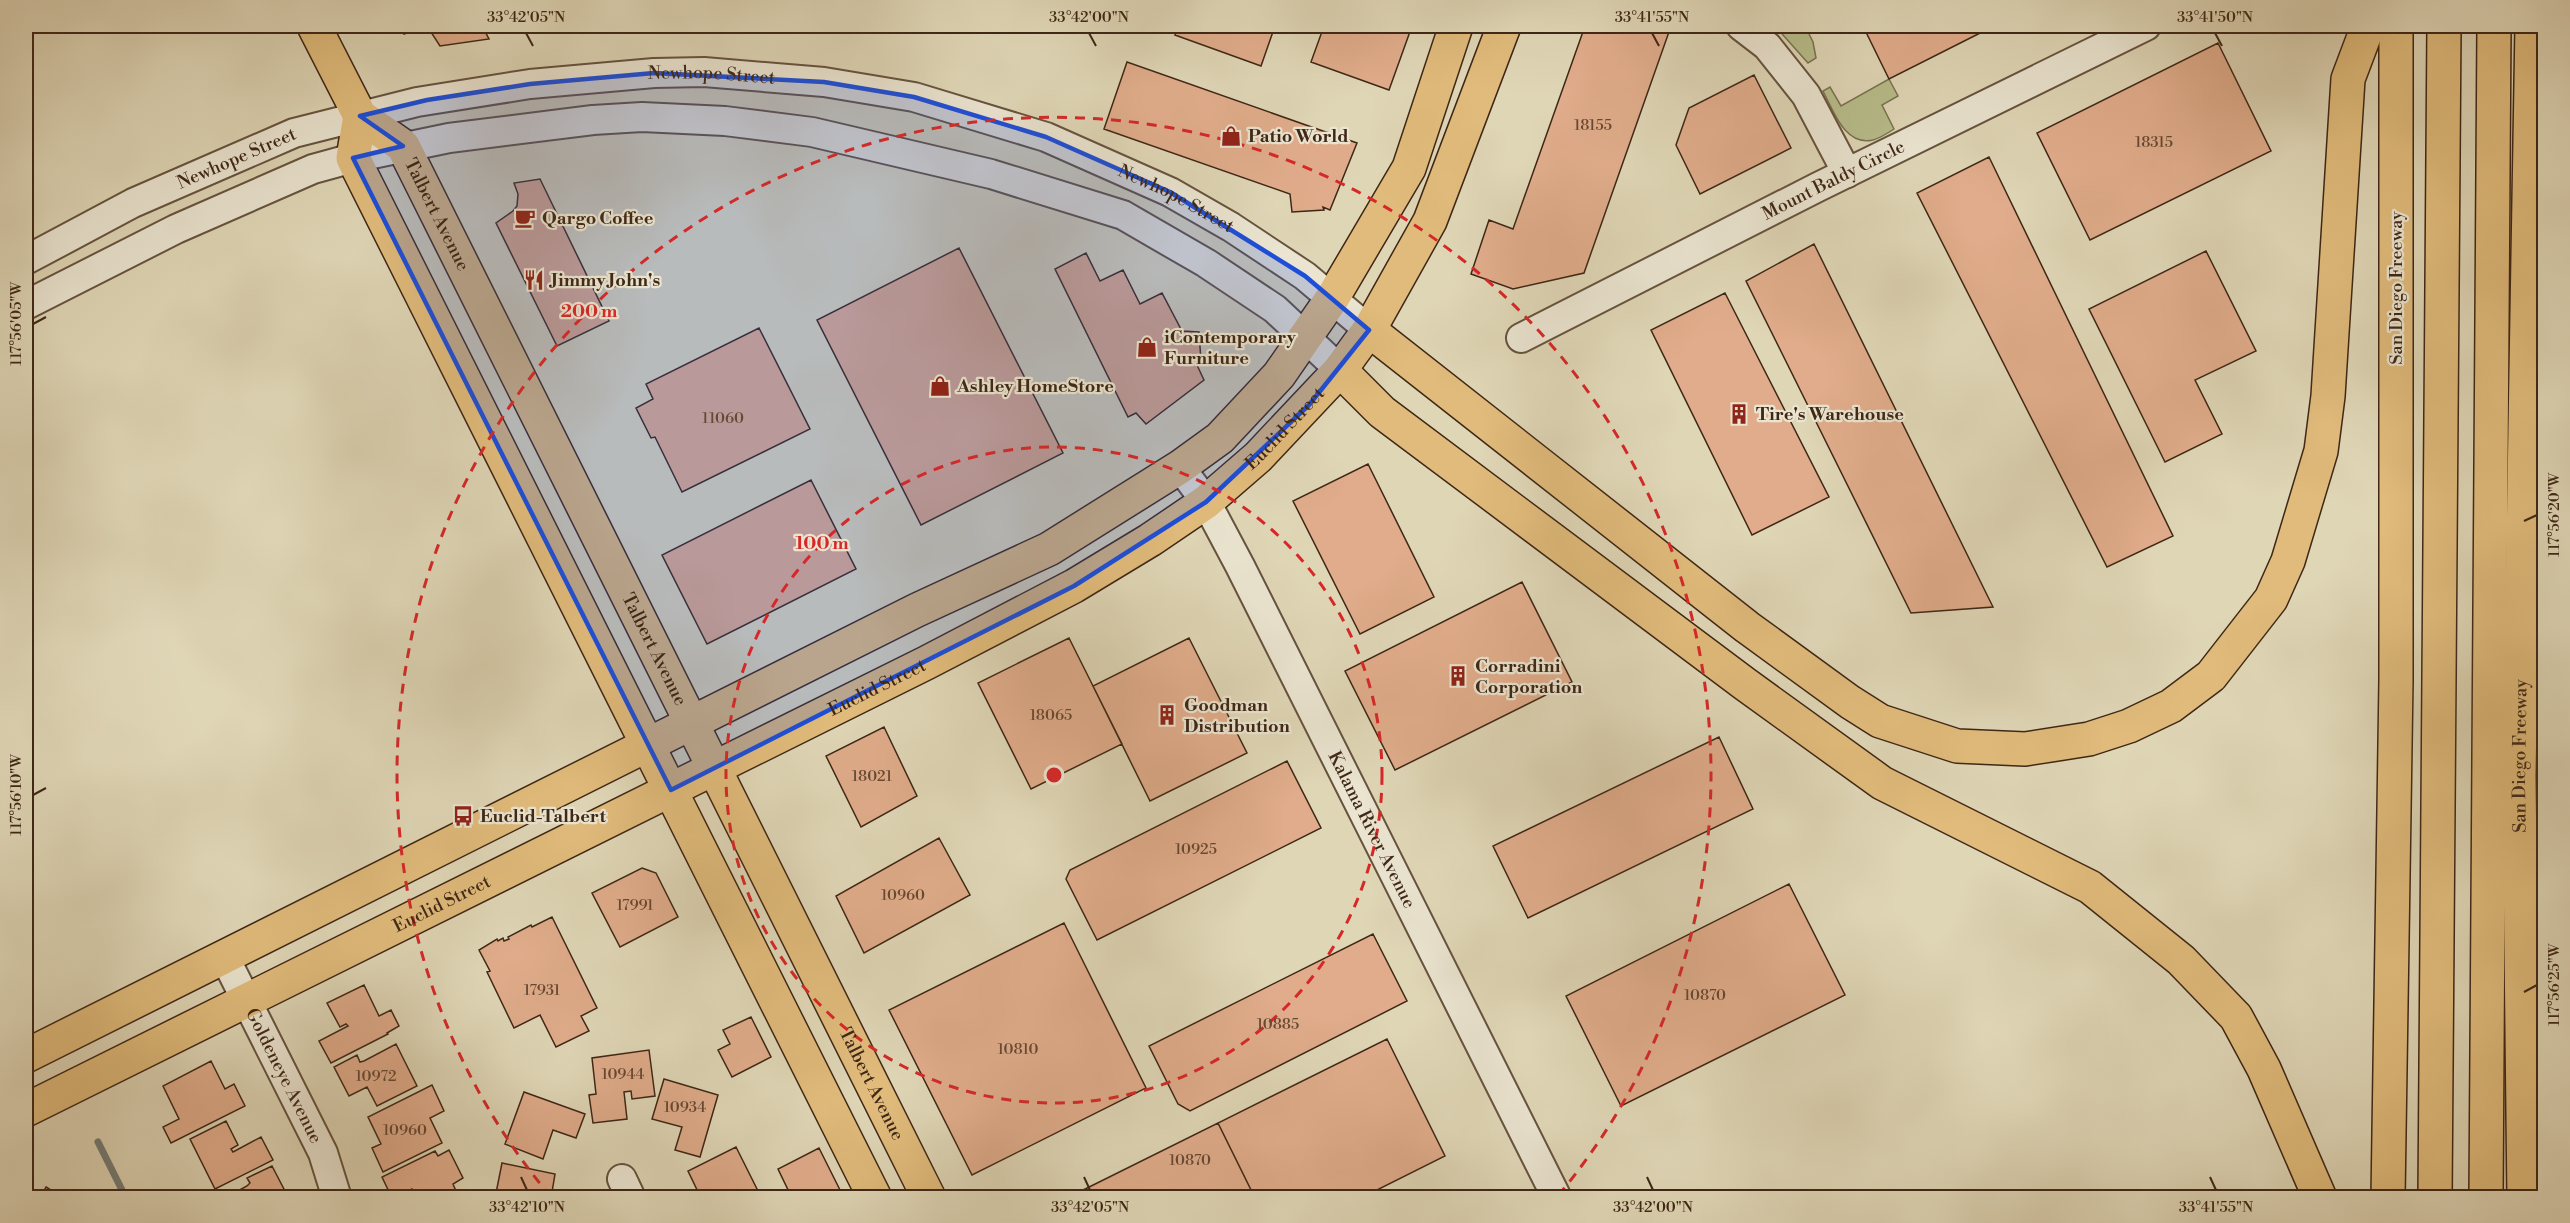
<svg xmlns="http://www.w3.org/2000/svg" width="2570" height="1223" font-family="'Libre Bodoni',serif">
<rect width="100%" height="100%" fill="#dfd6b6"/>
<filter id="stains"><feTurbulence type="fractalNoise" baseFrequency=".00333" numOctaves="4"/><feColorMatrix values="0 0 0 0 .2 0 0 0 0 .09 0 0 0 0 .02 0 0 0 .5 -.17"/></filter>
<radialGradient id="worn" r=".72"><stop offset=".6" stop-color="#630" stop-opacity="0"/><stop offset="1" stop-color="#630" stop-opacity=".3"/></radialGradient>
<!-- green -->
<path fill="#b7bc8a" stroke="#7a7250" stroke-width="1.5" d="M1775 26H1805L1813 42 1816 58 1808 63Z
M1889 79 1898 96 1882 105 1894 129C1888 133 1880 138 1873 140 1845 147 1833 110 1823 91L1830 87 1841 106Z"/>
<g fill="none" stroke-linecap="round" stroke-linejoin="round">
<!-- stream -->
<path stroke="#737d76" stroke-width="7" d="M98 1142 126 1198"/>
</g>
<!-- building -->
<path fill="#e0ac8b" stroke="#3e2716" stroke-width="1.5" d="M399 26H482L489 39 440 46 431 32 421 28 404 34Z
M923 26H941L927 32Z
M1179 26H1275L1261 66 1175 35Z
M1324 26H1412L1389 90 1311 62Z
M1585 26H1660L1670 29 1584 273 1513 289 1471 274 1489 220 1513 229Z
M1863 26H1994L1889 79Z
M2218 43 2271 151 2090 240 2037 133Z
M1127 62 1357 143 1330 210 1323 207 1324 210 1292 212 1290 194 1104 129Z
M1754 75 1791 148 1700 194 1676 145 1689 108Z
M1989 157 2173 536 2107 567 1917 193Z
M540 179 609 321 557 346 496 223 513 211 517 206 518 194 514 183Z
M1814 244 1993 607 1911 613 1746 281Z
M959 248 1063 453 921 525 817 320Z
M2206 251 2256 351 2195 380 2222 434 2165 462 2089 309Z
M1086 253 1100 281 1123 270 1140 304 1162 293 1182 331 1199 332 1201 361 1196 363 1204 380 1146 424 1136 413 1128 417 1055 269Z
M1725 293 1829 497 1752 535 1651 330Z
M759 328 810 429 682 492 655 437 651 438 636 408 653 399 646 384Z
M1368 464 1434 597 1360 634 1293 501Z
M811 480 856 569 707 644 662 555Z
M1522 582 1572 682 1395 770 1345 671Z
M1069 638 1122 744 1031 789 978 683Z
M1189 638 1247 753 1150 801 1093 686Z
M884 727 917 796 861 827 826 756Z
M1719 737 1753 809 1528 918 1493 846Z
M1287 761 1321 828 1097 940 1066 879 1070 870Z
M939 838 970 895 864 953 836 896Z
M642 868 656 873 678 917 620 947 592 893Z
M1789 884 1845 995 1621 1106 1566 996Z
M552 917 597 1008 581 1016 589 1031 556 1047 540 1015 514 1028 487 972 490 971 479 950 497 939 498 941 503 938 504 941 509 939 508 937 531 925 532 927Z
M1064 923 1146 1088 972 1175 889 1010Z
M1373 934 1407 1001 1190 1111 1178 1104 1149 1046Z
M364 985 379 1016 391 1010 399 1026 387 1033 388 1034 331 1063 319 1041 348 1026 346 1024 340 1027 327 1003Z
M751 1017 771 1057 732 1077 718 1050 730 1044 723 1030Z
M1387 1039 1445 1156 1361 1198H1255L1218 1123Z
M396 1044 417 1086 377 1106 367 1087 349 1096 334 1067 357 1055 360 1062 364 1061Z
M649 1050 655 1096 632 1099 631 1091 624 1092 627 1119 593 1123 589 1095 596 1094 592 1058Z
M211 1061 225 1089 234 1084 245 1106 171 1143 163 1127 179 1119 163 1086Z
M664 1079 718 1095 700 1157 675 1150 682 1127 652 1119Z
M432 1085 444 1111 430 1118 442 1143 383 1172 372 1148 381 1144 368 1117Z
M524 1092 585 1114 576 1138 553 1130 543 1159 505 1144Z
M226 1121 238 1145 231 1149 233 1152 261 1137 273 1160 215 1189 190 1139Z
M1218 1123 1255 1198H1067Z
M736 1147 760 1195 754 1198H701L688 1171Z
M819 1148 844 1198H792L778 1169Z
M449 1150 463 1178 453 1184 459 1198H410L415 1195 412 1189 392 1198 382 1177 435 1151 438 1156Z
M502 1163 555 1174 551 1198H495Z
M272 1166 286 1193 277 1198H225L247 1186 250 1183 247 1178Z
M46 1187 64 1198H40Z"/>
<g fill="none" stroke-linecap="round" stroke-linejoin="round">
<!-- minor casing -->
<g stroke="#66533e" stroke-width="32">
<g id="minor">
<path d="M1741 26 1767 46 1806 95 1847 173"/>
<path id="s1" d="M26 260 133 203 294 133 417 102 530 84 654 73 704 72 824 82 914 97 1046 137 1170 192 1231 227 1305 276 1369 330"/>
<path d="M26 305 176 229 313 169 353 158 449 138 593 120 642 117 725 121 812 132 991 174 1123 215 1206 263 1275 309 1340 370"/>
<path id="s2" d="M1521 338 1818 187 2146 26"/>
<path id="s3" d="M1180 467 1206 502 1240 566 1557 1198"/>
<path id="s4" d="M224 956 323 1153 337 1198"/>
<path d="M622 1179 631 1198"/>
</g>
</g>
<!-- major casing -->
<g stroke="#3e2716" stroke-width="36">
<g id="major">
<path id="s5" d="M314 26 360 116 403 146 929 1198"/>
<path d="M360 116 353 158 875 1198"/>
<path d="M26 1056 917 610 1049 549 1180 467 1220 438 1279 375 1333 297 1409 168 1456 26"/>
<path id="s6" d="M26 1110 926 663 1074 586 1150 540 1206 502 1258 457 1340 370 1369 330 1430 221 1504 26"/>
</g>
</g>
<!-- highway casing -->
<g stroke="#3e2716" stroke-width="36">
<g id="highway">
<path d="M1369 330 1747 627 1850 702 1880 721 1957 746 2025 749 2089 739 2129 726 2171 706 2211 676 2271 599 2288 561 2321 451 2328 396 2348 79 2368 26"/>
<path d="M1340 370 1382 412 1745 684 1882 783 2090 887 2181 960 2236 1017 2264 1069 2320 1198"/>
<path d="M2388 1198 2396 680V26"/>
<path d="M2435 1198 2444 26"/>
<path d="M2486 1198 2494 26"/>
<path id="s7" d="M2524 1198 2519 776 2532 26"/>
</g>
</g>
<!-- minor -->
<use href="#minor" stroke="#eae4d0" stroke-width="28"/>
<!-- major -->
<use href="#major" stroke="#e0bb7b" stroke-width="33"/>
<!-- highway -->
<use href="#highway" stroke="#e0bb7b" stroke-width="33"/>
</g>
<!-- marked area -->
<path fill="#1d4ed8" fill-opacity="0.2" stroke="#1d4ed8" stroke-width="4.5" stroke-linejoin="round" d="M654 73 824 82 914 97 1046 137 1170 192 1305 276 1369 330 1309 405 1206 502 1074 586 671 790 353 158 403 146 360 116 427 100 530 84Z"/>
<!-- ticks -->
<path fill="none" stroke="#3e2716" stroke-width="2" d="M526 33 533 46M1089 33 1096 46M1652 33 1659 46M2215 33 2222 46M33 324 46 317M2524 521 2537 515M33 795 46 788M2524 992 2537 985M521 1177 527 1190M1084 1177 1090 1190M1647 1177 1653 1190M2210 1177 2216 1190"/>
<!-- distance rings -->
<g fill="none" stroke="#d62828" stroke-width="3" stroke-dasharray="10 8">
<circle cx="1054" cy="775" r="328"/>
<path d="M551 1197A657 657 0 1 1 1557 1197"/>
</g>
<!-- icons -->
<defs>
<g id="shop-bare" transform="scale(1.62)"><path d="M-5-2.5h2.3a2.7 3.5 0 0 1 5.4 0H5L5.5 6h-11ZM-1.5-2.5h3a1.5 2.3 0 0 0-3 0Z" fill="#8f2418" stroke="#eae4d0" stroke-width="2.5" paint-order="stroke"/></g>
<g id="cafe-bare" transform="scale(1.62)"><path d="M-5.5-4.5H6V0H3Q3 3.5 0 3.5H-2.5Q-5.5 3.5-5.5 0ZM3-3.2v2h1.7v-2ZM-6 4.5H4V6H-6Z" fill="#8f2418" stroke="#eae4d0" stroke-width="2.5" paint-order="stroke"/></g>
<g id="restaurant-bare" transform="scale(1.62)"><path d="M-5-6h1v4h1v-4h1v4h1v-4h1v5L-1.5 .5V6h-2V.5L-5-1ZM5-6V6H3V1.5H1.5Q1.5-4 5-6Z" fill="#8f2418" stroke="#eae4d0" stroke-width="2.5" paint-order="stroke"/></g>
<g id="building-bare" transform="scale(1.62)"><path d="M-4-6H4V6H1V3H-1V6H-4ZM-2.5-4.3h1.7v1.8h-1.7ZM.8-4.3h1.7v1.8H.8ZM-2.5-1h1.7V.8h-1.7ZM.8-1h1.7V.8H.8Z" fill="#8f2418" stroke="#eae4d0" stroke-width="2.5" paint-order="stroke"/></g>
<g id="bus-bare" transform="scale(1.62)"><path d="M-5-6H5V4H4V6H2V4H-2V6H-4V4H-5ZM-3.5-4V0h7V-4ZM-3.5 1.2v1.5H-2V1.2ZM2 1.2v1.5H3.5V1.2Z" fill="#8f2418" stroke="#eae4d0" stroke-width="2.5" paint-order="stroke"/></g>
</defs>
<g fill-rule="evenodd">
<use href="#shop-bare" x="1231" y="136"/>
<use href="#cafe-bare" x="525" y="218"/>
<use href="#restaurant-bare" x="534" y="280"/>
<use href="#shop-bare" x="1147" y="347"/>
<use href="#shop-bare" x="940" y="386"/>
<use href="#building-bare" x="1739" y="414"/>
<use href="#building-bare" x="1458" y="676"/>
<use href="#building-bare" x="1167" y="715"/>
<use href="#bus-bare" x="463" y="816"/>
</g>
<g text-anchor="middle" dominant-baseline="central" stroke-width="4.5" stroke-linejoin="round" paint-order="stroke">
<!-- number labels -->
<g font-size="15" fill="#664833">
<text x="1593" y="125">18155</text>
<text x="2154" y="142">18315</text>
<text x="723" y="418">11060</text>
<text x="1051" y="715">18065</text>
<text x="872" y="776">18021</text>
<text x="1196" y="849">10925</text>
<text x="903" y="895">10960</text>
<text x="635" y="905">17991</text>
<text x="542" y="990">17931</text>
<text x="1705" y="995">10870</text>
<text x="1278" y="1024">10885</text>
<text x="1018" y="1049">10810</text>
<text x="623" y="1074">10944</text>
<text x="376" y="1076">10972</text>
<text x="685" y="1107">10934</text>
<text x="405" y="1130">10960</text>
<text x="1190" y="1160">10870</text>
</g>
<!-- street labels -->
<g font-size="18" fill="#3e2716" stroke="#eae4d0">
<text stroke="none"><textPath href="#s1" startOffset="720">Newhope Street</textPath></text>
<text stroke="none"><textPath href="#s1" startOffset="234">Newhope Street</textPath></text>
<text stroke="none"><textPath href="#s2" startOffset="350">Mount Baldy Circle</textPath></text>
<text stroke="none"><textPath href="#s1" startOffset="1206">Newhope Street</textPath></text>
<text stroke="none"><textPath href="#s5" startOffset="230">Talbert Avenue</textPath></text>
<text transform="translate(2396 288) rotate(-90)">San Diego Freeway</text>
<text stroke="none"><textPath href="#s6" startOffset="1436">Euclid Street</textPath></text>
<text stroke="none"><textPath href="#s5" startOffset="716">Talbert Avenue</textPath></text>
<text stroke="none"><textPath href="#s6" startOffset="950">Euclid Street</textPath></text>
<text stroke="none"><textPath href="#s7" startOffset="442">San Diego Freeway</textPath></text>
<text stroke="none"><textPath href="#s3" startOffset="411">Kalama River Avenue</textPath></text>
<text stroke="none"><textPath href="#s6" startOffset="464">Euclid Street</textPath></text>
<text stroke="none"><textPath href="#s4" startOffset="134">Goldeneye Avenue</textPath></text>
<text stroke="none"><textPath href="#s5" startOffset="1202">Talbert Avenue</textPath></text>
</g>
<!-- poi labels -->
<g font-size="18" font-weight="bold" fill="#3e2716" stroke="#eae4d0" text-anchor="start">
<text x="1248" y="136">Patio World</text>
<text x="542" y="218">Qargo Coffee</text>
<text x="551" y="280">Jimmy John's</text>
<text x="1164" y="337">iContemporary<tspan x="1164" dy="21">Furniture</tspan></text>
<text x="957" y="386">Ashley HomeStore</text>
<text x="1756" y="414">Tire's Warehouse</text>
<text x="1475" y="666">Corradini<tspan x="1475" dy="21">Corporation</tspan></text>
<text x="1184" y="705">Goodman<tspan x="1184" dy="21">Distribution</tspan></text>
<text x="480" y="816">Euclid-Talbert</text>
</g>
</g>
<circle cx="1054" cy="775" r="9" fill="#d62828" stroke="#eae4d0" stroke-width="3"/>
<g font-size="18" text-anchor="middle" font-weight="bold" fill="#d62828" stroke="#eae4d0" stroke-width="4.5" stroke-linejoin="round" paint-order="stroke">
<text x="589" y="317">200 m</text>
<text x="822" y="549">100 m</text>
</g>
<!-- margin -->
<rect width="2570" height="1223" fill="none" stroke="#dfd6b6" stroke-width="66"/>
<rect x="33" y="33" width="2504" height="1157" fill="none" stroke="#3e2716" stroke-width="2"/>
<g font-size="15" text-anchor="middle" fill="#3e2716">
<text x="526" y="22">33°42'05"N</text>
<text x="1089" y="22">33°42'00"N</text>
<text x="1652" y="22">33°41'55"N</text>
<text x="2215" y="22">33°41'50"N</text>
<text transform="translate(16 324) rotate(-90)" y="5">117°56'05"W</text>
<text transform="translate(2554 515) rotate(-90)" y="5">117°56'20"W</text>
<text transform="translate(16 795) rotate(-90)" y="5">117°56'10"W</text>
<text transform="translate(2554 985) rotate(-90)" y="5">117°56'25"W</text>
<text x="527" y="1212">33°42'10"N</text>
<text x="1090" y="1212">33°42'05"N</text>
<text x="1653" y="1212">33°42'00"N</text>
<text x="2216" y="1212">33°41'55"N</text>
</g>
<rect width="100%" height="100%" filter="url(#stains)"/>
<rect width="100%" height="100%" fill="url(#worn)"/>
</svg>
